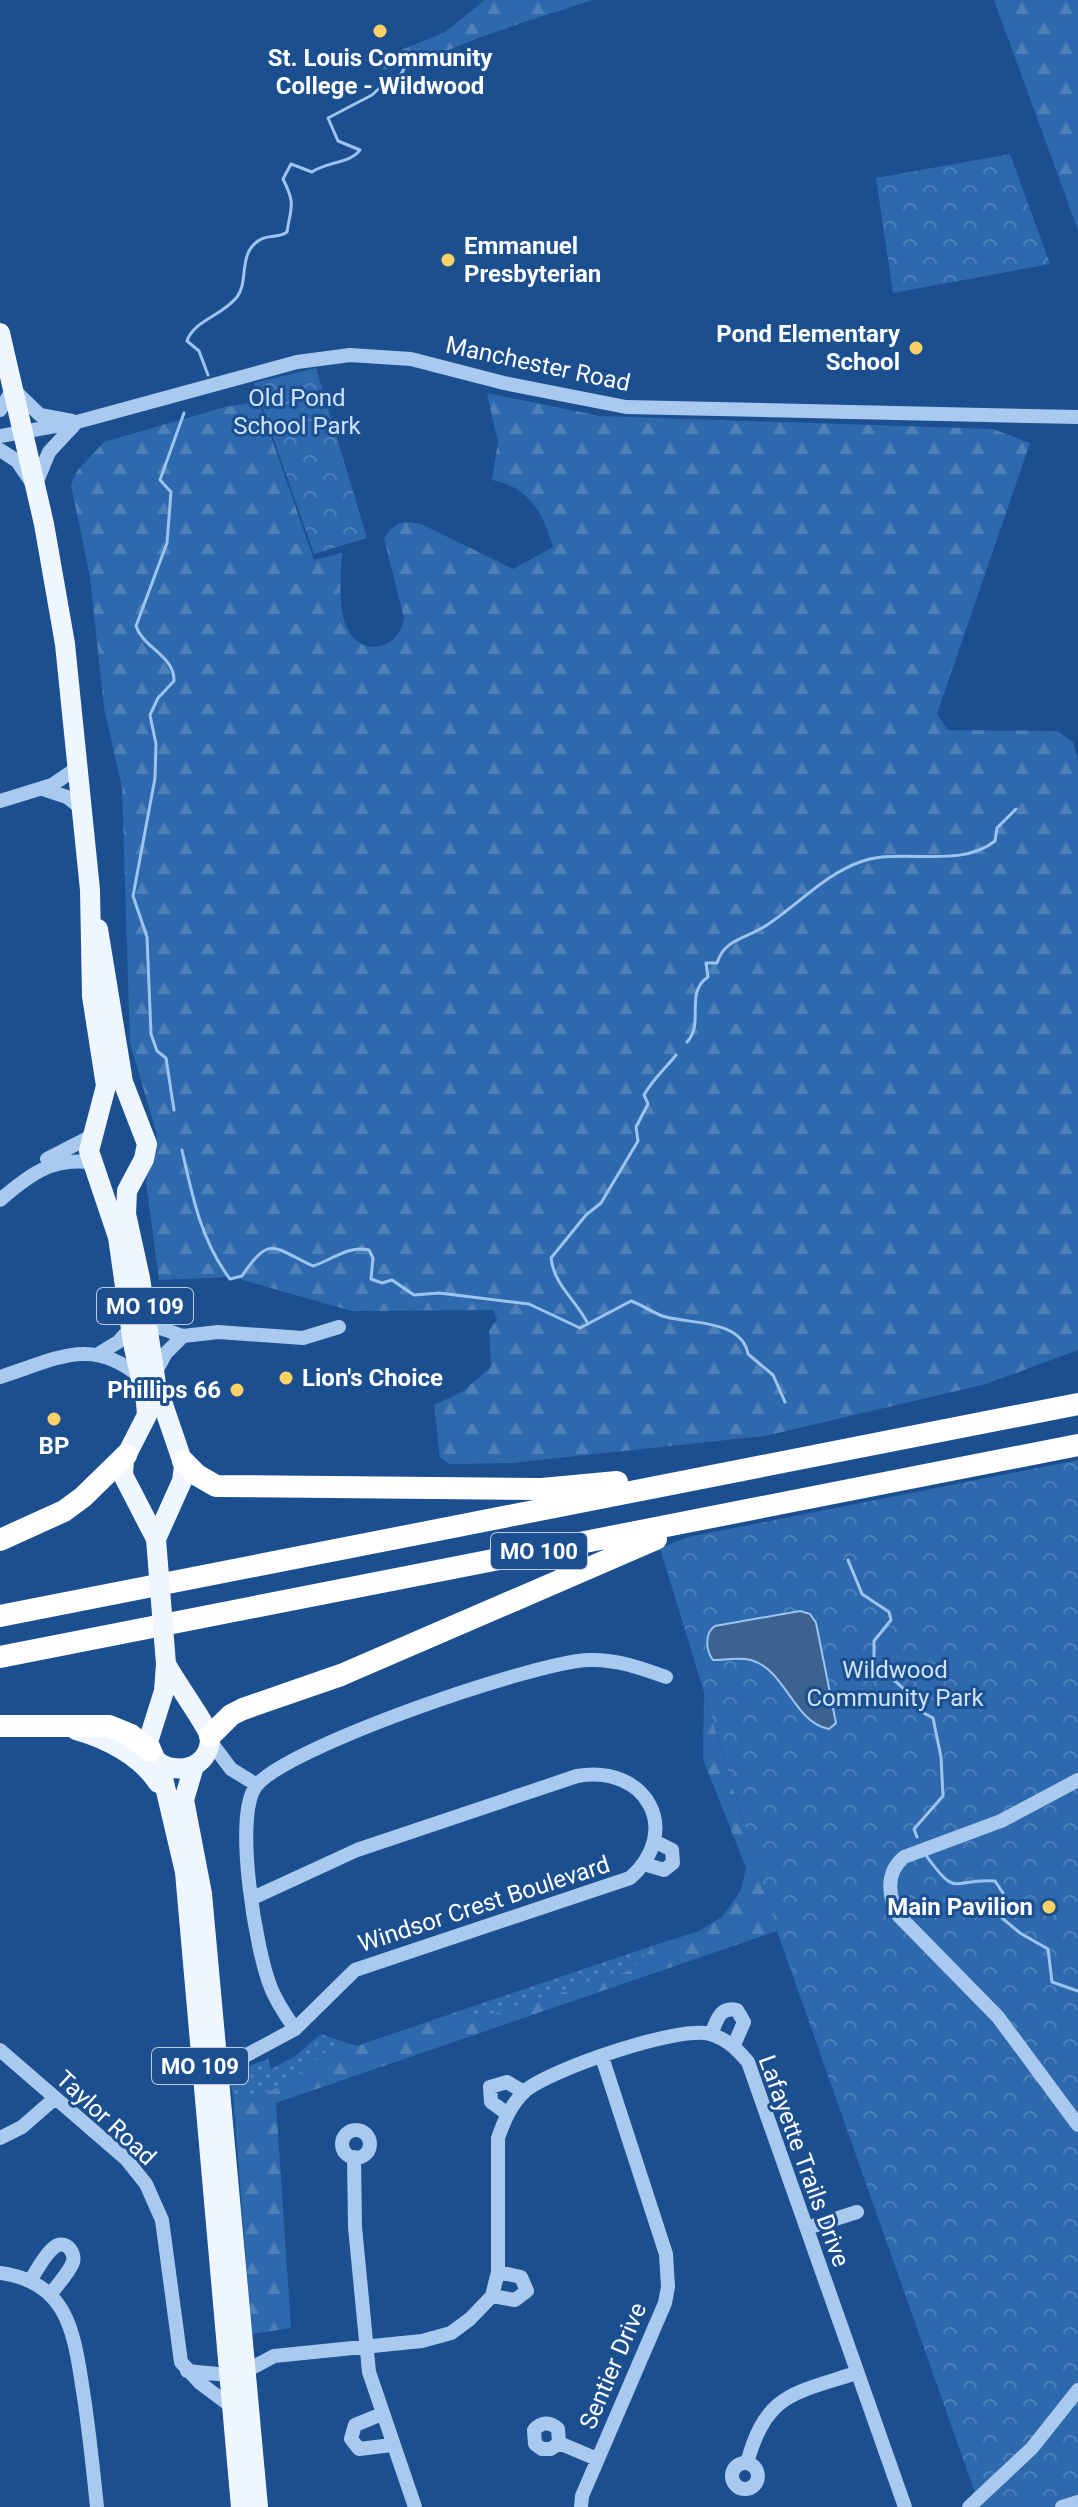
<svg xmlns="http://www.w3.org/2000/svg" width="1078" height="2507" font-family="Roboto,sans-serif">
<defs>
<pattern id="grass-dots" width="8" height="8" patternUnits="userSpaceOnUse" patternTransform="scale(2)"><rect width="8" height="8" fill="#2e69ad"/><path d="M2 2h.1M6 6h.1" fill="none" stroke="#4d80b9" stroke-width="1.8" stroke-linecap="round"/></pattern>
<pattern id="forest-firs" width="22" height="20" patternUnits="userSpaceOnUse" patternTransform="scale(2)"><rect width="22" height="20" fill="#2e69ad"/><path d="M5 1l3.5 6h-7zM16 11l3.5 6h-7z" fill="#4d80b9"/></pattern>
<pattern id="park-crowns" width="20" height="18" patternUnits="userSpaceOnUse" patternTransform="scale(2)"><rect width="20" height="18" fill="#2e69ad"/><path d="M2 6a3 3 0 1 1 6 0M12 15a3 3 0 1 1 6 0" fill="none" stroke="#4d80b9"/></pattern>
</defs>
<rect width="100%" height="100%" fill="#1b4f8f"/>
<!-- grass -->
<path fill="url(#grass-dots)" d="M655 1945 629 1971 481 2018 462 2010Z
M321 2034 341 2041 284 2084 252 2100 233 2095 229 2079 233 2072 268 2059 271 2069 294 2057Z"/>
<!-- forest -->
<path fill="url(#forest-firs)" d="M485 0H592C556 12 520 23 484 36 450 48 420 67 383 69L389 55 445 32Z
M994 0H1078V230Z
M487 393 600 416 993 429 1030 443 937 714 948 730 1057 731 1073 742 1078 760V1350L986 1384 765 1436 511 1463 450 1464 440 1458 434 1405 462 1392 491 1367 489 1331 497 1319 493 1310 352 1311 232 1277 159 1280 146 1181 157 1135 130 1043 122 787 104 708 90 577 71 485 77 471 104 442 225 407 259 402 314 560 342 553C341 576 337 605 347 628 361 659 400 649 404 618L384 538C395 522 402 520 421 524L513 569 553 547C543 513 529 487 492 480L498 442Z
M704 1693 777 1931 276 2103 291 2328 252 2334 233 2095 252 2100 284 2084 341 2041 357 2046 462 2010 481 2018 629 1971 655 1945 699 1931 722 1917 741 1890 746 1868 703 1759Z"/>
<!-- park -->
<path fill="url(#park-crowns)" d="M1010 154 1050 264 893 293 876 178Z
M316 368 367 538 314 554 254 383Z
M1078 1460V2507H980L777 1931 660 1548 688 1537Z"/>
<!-- water -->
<path fill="#3c6290" stroke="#9cc4f0" stroke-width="2" d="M800 1611 810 1614 816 1623 836 1723 829 1729C793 1722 786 1670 751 1660 739 1657 724 1660 713 1660 706 1651 704 1633 715 1626Z"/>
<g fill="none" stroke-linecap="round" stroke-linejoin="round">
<!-- stream -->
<path stroke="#9cc4f0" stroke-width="3" d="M208 375 199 351 187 341C193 321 222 316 237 297 249 281 238 255 258 241 266 234 278 239 287 232 291 206 296 205 283 179L291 164 312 172C326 162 351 163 360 150L338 141 328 118 372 95 388 80 397 81 404 69 403 62
M687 1042C705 1023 684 993 708 977L706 963H717C724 939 746 939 767 925 799 904 826 873 863 861 903 848 960 869 995 841L997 828 1016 809
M174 1110 166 1058 157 1051 151 1034 147 937 133 896 155 778 156 744 150 715 158 698 174 681C175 656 143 648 136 626L167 543 171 492 160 480 184 413
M182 1150C192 1195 201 1241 230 1279L242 1276C270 1233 275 1249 313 1266 332 1260 348 1245 369 1250L373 1258 371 1279 382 1283 392 1280 414 1295 439 1293 529 1304 580 1328 631 1301C643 1305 654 1314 666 1317 692 1324 742 1320 748 1354L773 1375 785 1402
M588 1324C576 1300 554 1285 551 1258L586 1215 601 1203 638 1141 636 1127 648 1104 644 1095C652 1080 665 1069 676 1055
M848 1560 862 1594 889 1612 891 1620 874 1641V1662C889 1678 912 1691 920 1711L933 1718 941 1757 943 1796 914 1829 917 1837
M925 1854C958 1900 950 1878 995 1881L1003 1893 1002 1918 1020 1933 1048 1949 1052 1982 1078 1991"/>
<!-- minor -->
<path stroke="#a9c9ee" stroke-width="14" d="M0 410 13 389 40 415 72 421
M0 436 77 422 297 362 350 355 411 359 504 383 626 407 1078 417
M0 450 17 461 30 480
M35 486 49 452 75 424
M43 789 67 797 81 808
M0 801 52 785 77 768
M47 1159 90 1137
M0 1200C29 1175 53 1156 94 1163
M147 1310 160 1328 183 1336 218 1332 303 1338 339 1327
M100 1353 118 1342 131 1328
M154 1375 166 1353 183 1336
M0 1377C55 1360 91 1335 140 1377
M210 1741 231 1769 257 1785
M1078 1780 1001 1821 904 1857C885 1873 888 1897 899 1916L998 2017 1078 2125
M644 1864 664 1870 673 1863 672 1850 654 1841
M295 2029C286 2016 277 2003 271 1988 256 1952 233 1816 256 1786 286 1747 537 1661 589 1660 616 1659 641 1668 666 1677
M711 2034C717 2021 719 2006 737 2010L744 2022 734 2045
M0 2050 126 2159 146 2184 162 2220 181 2362 200 2383 232 2407
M219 2075 232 2063 295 2029 355 1970 630 1878C683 1831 647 1764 577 1776L357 1850 253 1898
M508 2114 491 2102 490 2087 507 2082 524 2092
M342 2144a14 14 0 1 1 28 0a14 14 0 1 1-28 0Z
M0 2138 22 2127 54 2099
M354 2157 355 2227 369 2372 415 2507
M807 2228 857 2212
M0 2273C69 2282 74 2334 83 2391 89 2429 93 2468 97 2507
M30 2281C37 2271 55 2231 70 2249 73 2253 74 2258 73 2262 69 2273 57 2285 50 2295
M492 2296 515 2300 527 2291 521 2277 498 2272
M187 2371 228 2375
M246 2371 274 2356 422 2341 451 2333 470 2319 492 2296 498 2272V2138C504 2121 511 2104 525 2091 549 2070 679 2025 710 2034 727 2039 737 2049 748 2062L905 2507
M382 2414 355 2425 351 2439 359 2449 392 2445
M559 2443 551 2449H542L535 2444 534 2430C541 2422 550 2421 558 2429L559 2443 597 2459
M747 2463C766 2393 793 2394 856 2373
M732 2476a13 13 0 1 1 26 0a13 13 0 1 1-26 0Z
M581 2507 582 2496 665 2303 668 2287 666 2254 602 2057
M969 2507 1032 2448 1078 2390
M1062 2507 1078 2502"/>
<!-- major -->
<path stroke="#f0f6ff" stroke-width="20" d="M0 333 44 524 65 644 90 890 92 996 106 1086 89 1151 118 1237 133 1343 146 1402 147 1415 124 1460 123 1475 156 1539
M98 929 123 1082 147 1144 144 1159 127 1191 126 1214 140 1278 156 1384 184 1466 182 1481 156 1539
M166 1664 164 1691 148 1742 162 1774 185 1872 241 2507
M76 1730C106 1738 141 1756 158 1783
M156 1760C176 1777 210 1768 210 1738 209 1728 174 1680 166 1664
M194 1766 184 1800 202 1894 258 2507"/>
<!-- highway -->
<path stroke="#fff" stroke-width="22" d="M183 1461 197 1475 216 1486 542 1489 617 1482
M0 1540 64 1511 83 1497 126 1455
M0 1616 1078 1404
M0 1657 1078 1445
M0 1726H109L131 1735 150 1751
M210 1736 231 1715 243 1709 341 1675 656 1539"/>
<!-- major-bridge -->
<path stroke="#f0f6ff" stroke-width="20" d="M156 1539 166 1664"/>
</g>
<!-- markers -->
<g fill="#ffd166" stroke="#1b4f8f" stroke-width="3">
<circle cx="380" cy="31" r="8"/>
<circle cx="448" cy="260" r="8"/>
<circle cx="916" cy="348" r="8"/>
<circle cx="286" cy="1378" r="8"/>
<circle cx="237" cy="1390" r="8"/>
<circle cx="54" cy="1419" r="8"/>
<circle cx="1049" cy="1907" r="8"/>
</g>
<g text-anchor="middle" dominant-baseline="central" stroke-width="6" stroke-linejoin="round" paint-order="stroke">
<!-- shield labels -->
<g fill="#1b4f8f" stroke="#bbcadd" stroke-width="2">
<rect x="97" y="1288" width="96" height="36" rx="6"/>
<rect x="491" y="1533" width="96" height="36" rx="6"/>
<rect x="152" y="2048" width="96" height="36" rx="6"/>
</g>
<g font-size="22" font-weight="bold" fill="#fff">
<text x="145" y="1306">MO 109</text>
<text x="539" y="1551">MO 100</text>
<text x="200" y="2066">MO 109</text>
</g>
<!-- poi labels -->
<g font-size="24" font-weight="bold" fill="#fff" stroke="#1b4f8f" text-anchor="end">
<text x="380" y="58" text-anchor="middle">St. Louis Community<tspan x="380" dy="28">College - Wildwood</tspan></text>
<text x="464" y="246" text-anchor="start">Emmanuel<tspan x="464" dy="28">Presbyterian</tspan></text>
<text x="900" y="334">Pond Elementary<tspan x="900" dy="28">School</tspan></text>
<text x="302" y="1378" text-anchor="start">Lion's Choice</text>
<text x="221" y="1390">Phillips 66</text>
<text x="54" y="1446" text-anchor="middle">BP</text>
<text x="1033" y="1907">Main Pavilion</text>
</g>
<!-- street labels -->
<g font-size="24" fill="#fff" stroke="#1b4f8f">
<text transform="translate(538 364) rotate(12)">Manchester Road</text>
<text transform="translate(484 1904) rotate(-18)">Windsor Crest Boulevard</text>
<text transform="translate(106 2118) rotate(43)">Taylor Road</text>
<text transform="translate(804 2161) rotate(70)">Lafayette Trails Drive</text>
<text transform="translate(613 2366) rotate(-67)">Sentier Drive</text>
</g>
<!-- park labels -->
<g font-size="24" fill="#cfe3fa" stroke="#1b4f8f">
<text x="297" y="398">Old Pond<tspan x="297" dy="28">School Park</tspan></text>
<text x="895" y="1670">Wildwood<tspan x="895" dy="28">Community Park</tspan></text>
</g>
</g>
</svg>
